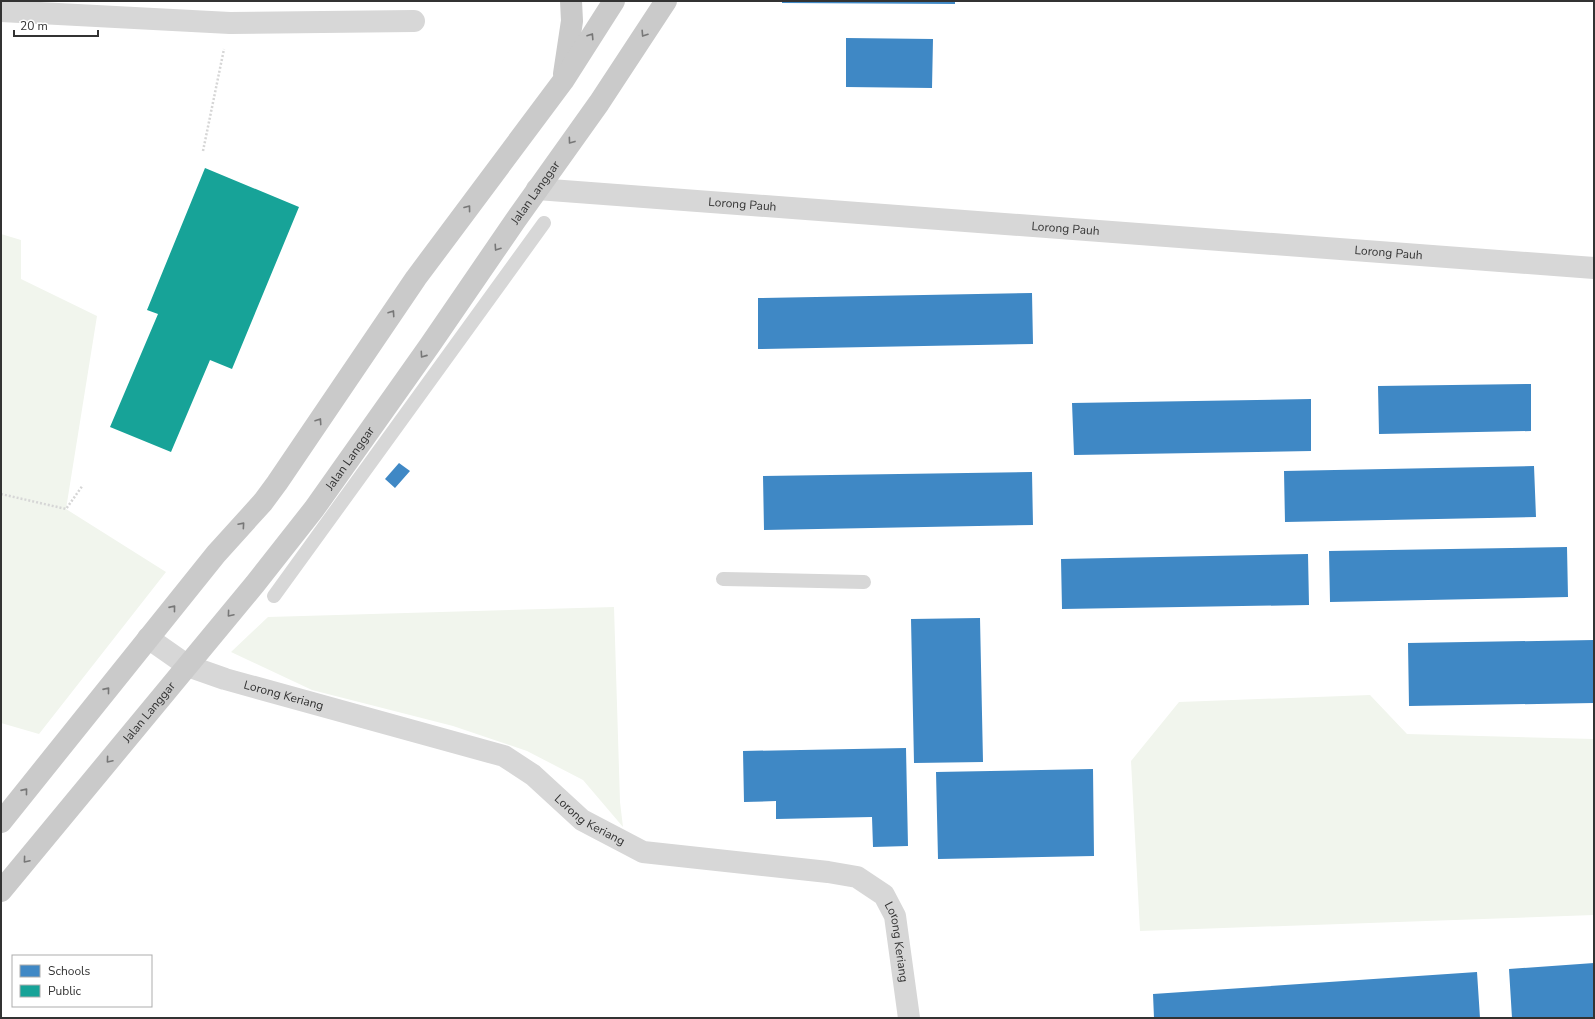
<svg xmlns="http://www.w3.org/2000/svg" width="1595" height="1019" font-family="'Nunito Sans',sans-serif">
<rect width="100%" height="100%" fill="#fff"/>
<!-- green -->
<path fill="#f1f5ed" d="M1 234 21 240V279L97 316 66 509 166 572 39 734 1 723Z
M614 607 620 802 623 827 583 780 527 751 453 726 312 690 231 652 268 617Z
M1370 695 1407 734 1594 739V915L1140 931 1131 761 1179 702Z"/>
<!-- schools -->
<path fill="#3f88c5" d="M782 1H955V4L782 3Z
M846 38 933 39 932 88 846 87Z
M1032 293 1033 344 758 349V298Z
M1531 384V431L1379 434 1378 386Z
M1311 399V451L1074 455 1072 403Z
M399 463 410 471 395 488 385 479Z
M1534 466 1536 517 1285 522 1284 471Z
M1032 472 1033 525 764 530 763 476Z
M1567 547 1568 597 1330 602 1329 551Z
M1308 554 1309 605 1062 609 1061 559Z
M980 618 983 762 914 763 911 619Z
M1594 640V703L1409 706 1408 643Z
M906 748 908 846 873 847 872 817 776 819V801L744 802 743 751Z
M1093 769 1094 856 938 859 936 772Z
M1594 963V1018H1512L1509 969Z
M1477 972 1480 1018H1154L1153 994Z"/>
<!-- public -->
<path fill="#17a398" d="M205 168 299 207 232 369 210 360 171 452 110 427 158 314 147 310Z"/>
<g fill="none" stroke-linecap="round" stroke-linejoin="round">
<!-- path -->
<path stroke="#d6d6d6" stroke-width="2.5" stroke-dasharray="2 2" stroke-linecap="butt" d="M203 151 224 49
M1 494 66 509 83 485"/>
<!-- service -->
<path stroke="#d7d7d7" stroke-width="14" d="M723 579 864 582
M274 596 544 223"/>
<!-- minor -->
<g stroke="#d7d7d7" stroke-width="22">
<path d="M1 11 230 23 414 21"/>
<path id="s1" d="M537 189 1594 268"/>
<path id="s2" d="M148 638 188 666 225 679 504 756 533 775 582 820 643 852 828 872 857 877 884 895 895 916 909 1018"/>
</g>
<!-- primary -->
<g stroke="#cacaca" stroke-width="22">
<path d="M564 74 572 21 571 1"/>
<path d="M1 822 216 554 263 502 277 483 416 278 563 81 614 1"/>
<path id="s3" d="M1 891 255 584 314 509 430 345 515 221 599 103 666 1"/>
</g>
</g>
<!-- one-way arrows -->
<defs><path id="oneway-chevron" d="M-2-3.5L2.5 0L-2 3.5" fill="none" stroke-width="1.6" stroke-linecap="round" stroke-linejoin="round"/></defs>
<g stroke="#777">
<use href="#oneway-chevron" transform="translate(644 34) rotate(123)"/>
<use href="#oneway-chevron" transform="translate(591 36) rotate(-57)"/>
<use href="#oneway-chevron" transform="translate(571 141) rotate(126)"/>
<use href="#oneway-chevron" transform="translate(468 208) rotate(-53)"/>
<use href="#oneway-chevron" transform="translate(497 248) rotate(124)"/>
<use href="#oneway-chevron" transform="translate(392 313) rotate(-56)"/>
<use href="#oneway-chevron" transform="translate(423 355) rotate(125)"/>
<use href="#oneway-chevron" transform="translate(319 421) rotate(-56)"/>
<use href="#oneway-chevron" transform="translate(242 525) rotate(-49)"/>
<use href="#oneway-chevron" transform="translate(173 608) rotate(-51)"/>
<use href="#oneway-chevron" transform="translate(230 614) rotate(130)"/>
<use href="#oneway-chevron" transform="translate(107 690) rotate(-51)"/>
<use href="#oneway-chevron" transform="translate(109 760) rotate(130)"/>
<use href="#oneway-chevron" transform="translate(25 791) rotate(-51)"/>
<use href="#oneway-chevron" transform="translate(26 860) rotate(130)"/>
</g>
<g text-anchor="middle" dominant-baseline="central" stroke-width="4" stroke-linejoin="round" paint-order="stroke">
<!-- street labels -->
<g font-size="12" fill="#333" stroke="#fff">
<text stroke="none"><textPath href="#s3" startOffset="880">Jalan Langgar</textPath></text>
<text stroke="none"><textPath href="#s1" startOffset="206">Lorong Pauh</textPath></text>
<text stroke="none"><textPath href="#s1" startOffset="530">Lorong Pauh</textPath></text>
<text stroke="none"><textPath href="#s1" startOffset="854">Lorong Pauh</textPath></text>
<text stroke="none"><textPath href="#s3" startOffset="556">Jalan Langgar</textPath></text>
<text stroke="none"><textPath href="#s2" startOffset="149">Lorong Keriang</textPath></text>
<text stroke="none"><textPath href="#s3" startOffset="232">Jalan Langgar</textPath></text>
<text stroke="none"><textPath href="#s2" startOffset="485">Lorong Keriang</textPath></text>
<text stroke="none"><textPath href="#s2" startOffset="845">Lorong Keriang</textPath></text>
</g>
</g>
<!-- border -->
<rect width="1595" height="1019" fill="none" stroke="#333333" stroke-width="4"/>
<!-- legend -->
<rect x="12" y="955" width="140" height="52" fill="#ffffff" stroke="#adadad"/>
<rect x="20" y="965" width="20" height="12" fill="#3f88c5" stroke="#adadad"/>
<text x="48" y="975" font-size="12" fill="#333333">Schools</text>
<rect x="20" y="985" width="20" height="12" fill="#17a398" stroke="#adadad"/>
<text x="48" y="995" font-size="12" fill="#333333">Public</text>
<!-- scale -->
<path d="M14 30v6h84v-6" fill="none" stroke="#333333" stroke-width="2"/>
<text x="20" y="30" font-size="12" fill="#333333" stroke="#ffffff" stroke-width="3" paint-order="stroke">20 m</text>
</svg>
